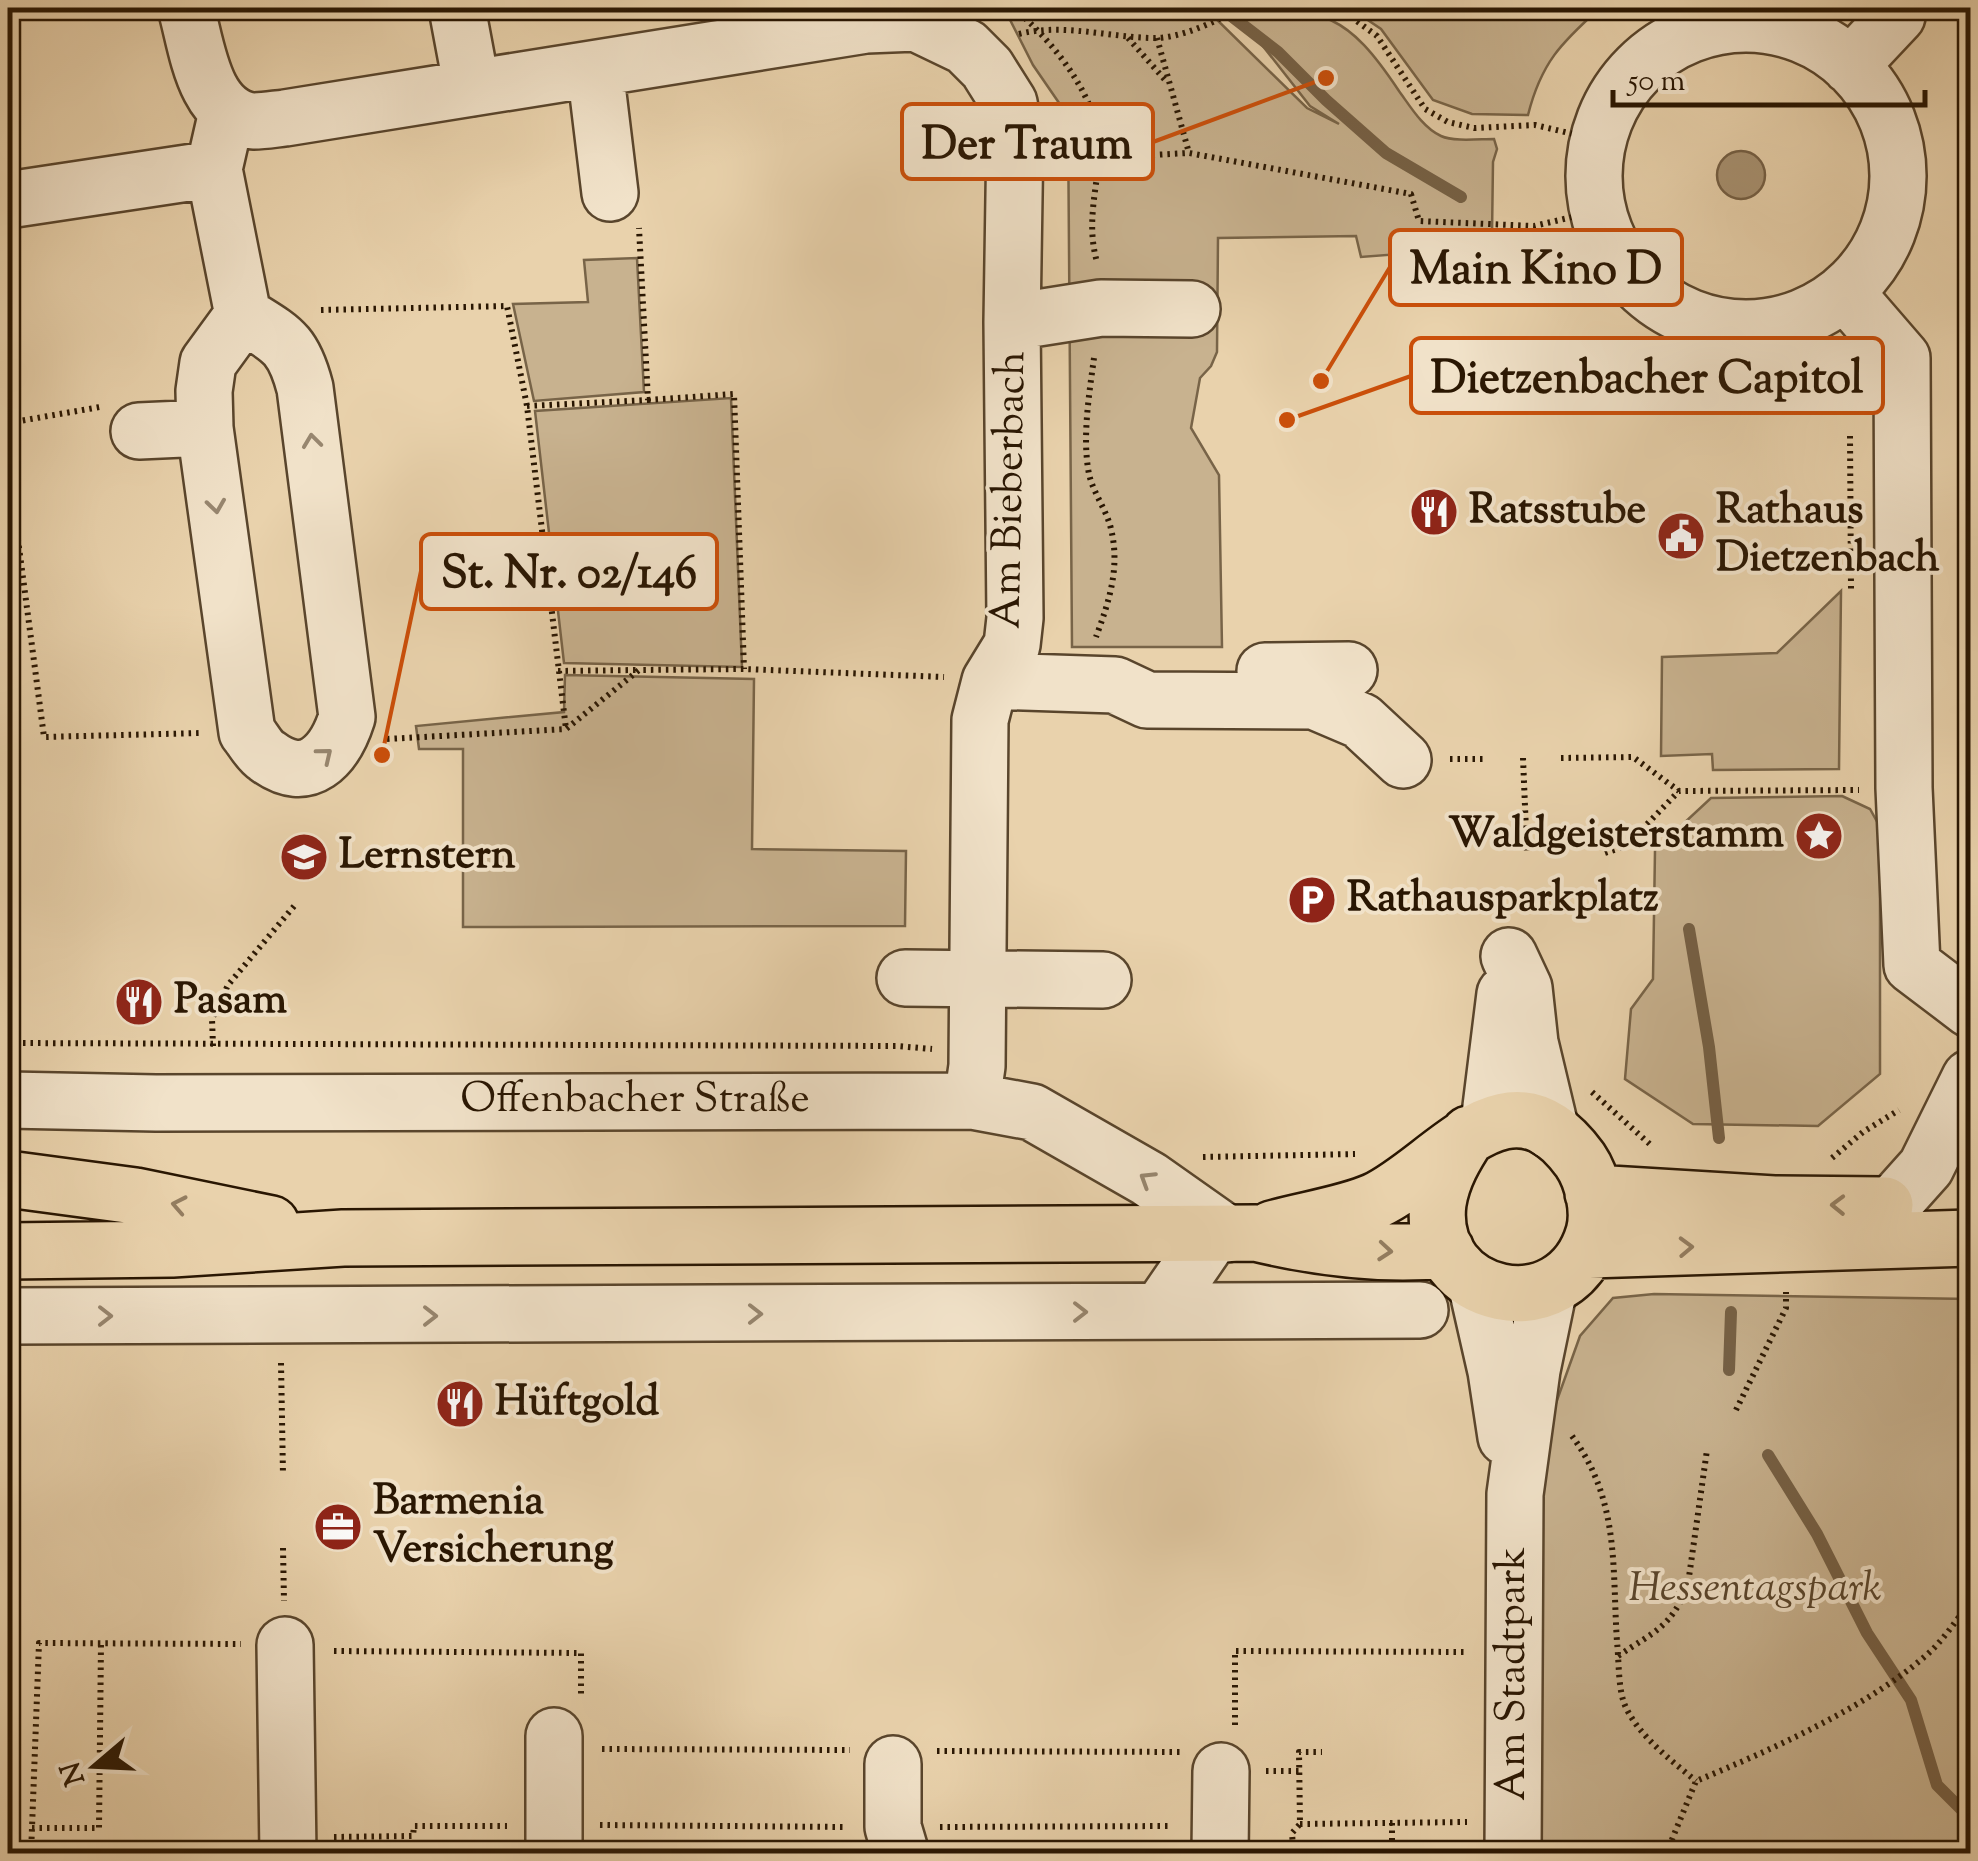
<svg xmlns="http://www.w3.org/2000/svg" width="1978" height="1861" font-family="'Sorts Mill Goudy',serif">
<rect width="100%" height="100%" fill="#e9d2ac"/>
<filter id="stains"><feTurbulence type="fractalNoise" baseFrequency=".002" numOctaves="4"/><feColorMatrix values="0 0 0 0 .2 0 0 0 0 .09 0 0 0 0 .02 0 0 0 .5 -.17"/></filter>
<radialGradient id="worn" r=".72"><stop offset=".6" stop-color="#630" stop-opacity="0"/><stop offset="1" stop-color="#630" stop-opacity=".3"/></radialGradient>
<!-- green -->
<path fill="#c8b28f" stroke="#786448" stroke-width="2.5" d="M1004 8H1205L1307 108 1339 124 1310 106 1233 8C1325 8 1347 13 1399 91 1410 106 1423 128 1441 136 1454 142 1479 139 1494 139L1497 149 1493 162 1492 235 1424 238 1422 279H1401L1399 254 1361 257 1356 236 1218 238 1217 352 1211 366 1200 378 1191 428 1219 475 1222 647H1072L1068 116 1033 65Z
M1350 8H1600C1561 43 1541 63 1528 115L1472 114 1433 100 1381 29Z
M637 258 644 392 534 401 513 304 588 302 584 260Z
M731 398 742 667 564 663 535 411Z
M1841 591 1839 769 1713 770 1712 754 1661 756 1662 657 1777 653Z
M565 675 754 679 752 849 906 851 905 926 463 927V749H419L416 726 564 712Z
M1842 796 1870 809 1880 827V1074L1818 1126 1693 1124 1625 1079 1631 1009 1653 979 1655 850 1711 798Z
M1654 1294 1970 1299V1853L1538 1854 1541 1445 1580 1336 1613 1298Z"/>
<!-- water -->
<path fill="#a89272" stroke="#756045" stroke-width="2.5" d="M1717 175a24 24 0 1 1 48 0a24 24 0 1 1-48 0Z"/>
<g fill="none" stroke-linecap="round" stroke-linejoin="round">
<!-- stream -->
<path stroke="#756045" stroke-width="12" d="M1221 8 1278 52 1326 100 1386 153 1461 197
M1689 929 1709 1047 1719 1138
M1729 1370 1731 1312
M1768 1455 1817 1534 1867 1633 1911 1700 1937 1785 1970 1818"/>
<!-- minor casing -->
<g stroke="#59452c" stroke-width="60">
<path id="minor" d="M186 8C197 46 203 116 253 121 263 121 275 119 285 118L866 25 916 23 966 47 987 68 1009 103 1015 134 1012 322 1015 618 1012 645 990 681 980 720 977 1066 972 1101
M457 8 472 88
M1594 176a152 152 0 1 1 304 0a152 152 0 1 1-304 0Z
M1850 66 1897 16V8
M595 69 610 193
M227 112 214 169 243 315 208 363 204 391 205 428 247 732C253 739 259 751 267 756 308 787 335 755 347 717L305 388C293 342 281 339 243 315
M8 200 214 169
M1845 292 1902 358 1904 788 1912 965 1970 1009
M1012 322 1101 308 1192 309
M139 431 205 428
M1265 671 1349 670
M990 681 1115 685 1147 700 1314 701 1361 721 1403 760
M1509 956 1524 988 1530 1043 1551 1131
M905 978 1103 980
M8 1100 156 1103 972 1101 1032 1112 1149 1179 1227 1234
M1489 1123 1505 994
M1892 1205 1926 1167 1970 1078
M1476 1283 1496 1371 1506 1437
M1160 1311 1213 1234
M8 1316 1420 1310
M285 1645 288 1854
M554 1736V1854
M893 1764V1827L901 1854
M1220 1854 1221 1771
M1513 1854 1515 1494 1532 1370 1549 1288"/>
</g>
<!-- major casing -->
<g stroke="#291602" stroke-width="60">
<path id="major" d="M8 1179 135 1196 271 1224
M1593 1193 1774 1204 1885 1205
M1272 1229C1303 1220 1346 1214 1375 1201 1443 1169 1508 1062 1580 1160 1593 1179 1600 1211 1594 1233 1565 1332 1426 1301 1438 1203 1442 1177 1455 1155 1469 1134
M1589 1250 1970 1238
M8 1251 172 1249 343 1238 1256 1233C1318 1248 1382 1256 1446 1250"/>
</g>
<!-- path -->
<path stroke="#291602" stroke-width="6" stroke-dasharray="2.5 5" stroke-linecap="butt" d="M1014 8C1054 43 1105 103 1099 161 1095 196 1087 227 1097 262
M1339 8 1377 36 1425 109 1448 122 1474 128 1535 125 1599 140
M1692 8 1700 31
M1750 24 1751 8
M1019 34C1062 23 1108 37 1152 38 1180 39 1217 21 1240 8
M1128 38 1166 81
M1157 38 1189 153 1411 194 1419 221 1534 226 1598 211
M1100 158 1188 153
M1897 163 1902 164
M321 310 507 306 527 406 566 729
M1094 358C1089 395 1082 438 1089 474 1093 492 1105 508 1110 525 1121 565 1110 599 1096 637
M648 400 734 394 744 669
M527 406 648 400 639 228
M8 423 100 407
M1850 436 1851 589
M8 464 44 737 201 733
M558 671 636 670
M387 739 566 729 639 670 744 669 944 677
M1523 758 1527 855
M1561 758 1633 757 1679 791
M1450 759H1487
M1605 853 1626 846 1679 791 1859 790
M8 1043 897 1046 932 1049
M213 1046 212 1019 228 985 295 905
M1592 1092 1653 1147
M1203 1157 1355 1154
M1832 1158 1863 1132 1899 1110
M281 1363 283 1475
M1736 1410 1786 1308V1292
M1572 1436C1620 1501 1612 1567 1617 1642 1619 1660 1618 1686 1624 1703 1636 1734 1672 1761 1696 1781
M283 1548 284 1601
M334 1651 581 1653V1698
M1618 1656C1655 1631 1672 1627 1688 1584L1707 1450
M1235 1725V1651L1468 1652
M602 1749 850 1750
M937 1751 1180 1752
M1266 1771H1300
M1392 1823V1845
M1300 1824 1467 1822
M600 1825 847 1827
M940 1827 1172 1826
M32 1828H99L101 1643
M334 1837 413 1836 414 1826H507
M1293 1847 1292 1833 1300 1824 1299 1752H1322
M31 1854 39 1643 241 1644
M1666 1854 1696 1781C1771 1750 1873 1705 1932 1650 1946 1636 1958 1618 1970 1602"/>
<!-- minor -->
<use href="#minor" stroke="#f1e2c9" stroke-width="55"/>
<!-- major -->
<use href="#major" stroke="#e9d2ac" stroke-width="55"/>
</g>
<!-- one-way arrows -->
<defs><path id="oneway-chevron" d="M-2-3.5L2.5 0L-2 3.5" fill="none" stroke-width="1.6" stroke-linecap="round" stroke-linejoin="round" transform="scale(2.5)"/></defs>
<g stroke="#97866f">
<use href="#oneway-chevron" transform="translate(312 441) rotate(-97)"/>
<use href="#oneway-chevron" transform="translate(216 506) rotate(82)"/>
<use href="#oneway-chevron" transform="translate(325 755) rotate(-39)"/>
<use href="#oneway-chevron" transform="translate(1147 1179) rotate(-148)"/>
<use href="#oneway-chevron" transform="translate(1080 1312)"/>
<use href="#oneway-chevron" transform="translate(755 1314)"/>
<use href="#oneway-chevron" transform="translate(105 1316)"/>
<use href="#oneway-chevron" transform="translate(430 1316)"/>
</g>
<g stroke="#937d60">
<use href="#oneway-chevron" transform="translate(179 1205) rotate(-169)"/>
<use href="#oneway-chevron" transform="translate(1838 1205) rotate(-179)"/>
<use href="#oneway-chevron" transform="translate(1686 1247) rotate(-2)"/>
<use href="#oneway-chevron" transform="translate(1385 1251) rotate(5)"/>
</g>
<!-- icons -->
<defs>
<g id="restaurant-disc" transform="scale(2.5)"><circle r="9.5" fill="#8f2418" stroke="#f1e2c9"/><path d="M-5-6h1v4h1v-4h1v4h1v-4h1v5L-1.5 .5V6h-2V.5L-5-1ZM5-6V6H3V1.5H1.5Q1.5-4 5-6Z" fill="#fff"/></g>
<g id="civic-disc" transform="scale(2.5)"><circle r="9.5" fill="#8f2418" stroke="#f1e2c9"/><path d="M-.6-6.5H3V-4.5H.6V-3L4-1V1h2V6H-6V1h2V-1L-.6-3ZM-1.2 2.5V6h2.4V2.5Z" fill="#fff"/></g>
<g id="sight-disc" transform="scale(2.5)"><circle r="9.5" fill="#8f2418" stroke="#f1e2c9"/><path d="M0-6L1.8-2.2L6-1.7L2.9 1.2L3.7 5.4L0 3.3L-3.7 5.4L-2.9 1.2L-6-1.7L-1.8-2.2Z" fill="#fff"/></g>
<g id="school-disc" transform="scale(2.5)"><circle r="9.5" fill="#8f2418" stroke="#f1e2c9"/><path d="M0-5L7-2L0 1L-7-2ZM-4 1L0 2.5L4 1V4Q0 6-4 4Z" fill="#fff"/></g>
<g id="parking-disc" transform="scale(2.5)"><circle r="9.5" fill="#8f2418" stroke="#f1e2c9"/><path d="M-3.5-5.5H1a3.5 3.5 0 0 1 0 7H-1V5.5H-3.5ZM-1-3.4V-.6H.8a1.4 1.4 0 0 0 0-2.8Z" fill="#fff"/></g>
<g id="office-disc" transform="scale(2.5)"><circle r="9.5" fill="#8f2418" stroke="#f1e2c9"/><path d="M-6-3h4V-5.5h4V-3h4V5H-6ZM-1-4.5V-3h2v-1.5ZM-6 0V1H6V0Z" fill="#fff"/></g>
</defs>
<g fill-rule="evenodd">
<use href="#restaurant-disc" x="1434" y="512"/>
<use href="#civic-disc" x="1681" y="536"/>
<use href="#sight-disc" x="1819" y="836"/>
<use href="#school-disc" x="304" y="857"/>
<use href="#parking-disc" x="1312" y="900"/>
<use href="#restaurant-disc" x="139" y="1002"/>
<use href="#restaurant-disc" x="460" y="1404"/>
<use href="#office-disc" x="338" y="1527"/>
</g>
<g text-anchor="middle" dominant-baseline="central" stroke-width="8" stroke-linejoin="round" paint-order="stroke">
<!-- street labels -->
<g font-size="42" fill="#291602" stroke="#f1e2c9">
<text transform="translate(1011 490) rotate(-89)">Am Bieberbach</text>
<text x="635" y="1101">Offenbacher Straße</text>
<text transform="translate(1514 1674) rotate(-90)">Am Stadtpark</text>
</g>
<!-- poi labels -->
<g font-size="42" font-weight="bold" fill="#291602" stroke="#f1e2c9" text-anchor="start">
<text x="1469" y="512">Ratsstube</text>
<text x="1716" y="512">Rathaus<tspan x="1716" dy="48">Dietzenbach</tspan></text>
<text x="1784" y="836" text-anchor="end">Waldgeisterstamm</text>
<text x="339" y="857">Lernstern</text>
<text x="1347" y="900">Rathausparkplatz</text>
<text x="174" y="1002">Pasam</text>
<text x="495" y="1404">Hüftgold</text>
<text x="373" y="1503">Barmenia<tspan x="373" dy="48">Versicherung</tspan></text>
</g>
<!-- park labels -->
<g font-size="42" font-style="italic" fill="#59452c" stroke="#f1e2c9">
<text x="1755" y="1590">Hessentagspark</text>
</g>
</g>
<!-- callouts -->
<path fill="none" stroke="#cb4f0a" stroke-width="4" d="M1326 78L1153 142M1321 381L1390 267M1287 420L1411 376M382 755L421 571"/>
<g fill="#cb4f0a" stroke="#f1e2c9" stroke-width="4">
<circle cx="1326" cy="78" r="10"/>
<circle cx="1321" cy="381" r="10"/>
<circle cx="1287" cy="420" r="10"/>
<circle cx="382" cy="755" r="10"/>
</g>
<g fill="#f1e2c9" stroke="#cb4f0a" stroke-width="4">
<rect x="902" y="104" width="251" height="75" rx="10"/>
<rect x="1390" y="230" width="292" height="75" rx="10"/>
<rect x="1411" y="338" width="472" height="75" rx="10"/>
<rect x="421" y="534" width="296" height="75" rx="10"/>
</g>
<g font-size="45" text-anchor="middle" font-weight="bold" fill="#291602">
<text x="1027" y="158">Der Traum</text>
<text x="1536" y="283">Main Kino D</text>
<text x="1647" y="392">Dietzenbacher Capitol</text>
<text x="569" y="587">St. Nr. 02/146</text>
</g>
<!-- margin -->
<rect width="1978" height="1861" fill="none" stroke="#e9d2ac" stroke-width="40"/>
<rect x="10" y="10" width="1958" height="1841" fill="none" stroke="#291602" stroke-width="5"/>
<rect x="20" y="20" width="1938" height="1821" fill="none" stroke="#291602" stroke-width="2.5"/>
<!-- north arrow -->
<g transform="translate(95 1766) rotate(251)" stroke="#f1e2c9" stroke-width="8" paint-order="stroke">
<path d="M0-8L18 38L0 25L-18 38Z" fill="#291602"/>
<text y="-15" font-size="28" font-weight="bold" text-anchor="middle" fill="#291602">N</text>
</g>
<!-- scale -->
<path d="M1613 90v15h312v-15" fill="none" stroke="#291602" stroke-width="5"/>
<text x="1628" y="90" font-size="30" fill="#291602" stroke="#f1e2c9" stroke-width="8" paint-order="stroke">50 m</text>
<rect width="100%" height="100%" filter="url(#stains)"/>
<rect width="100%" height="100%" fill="url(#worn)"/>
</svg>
